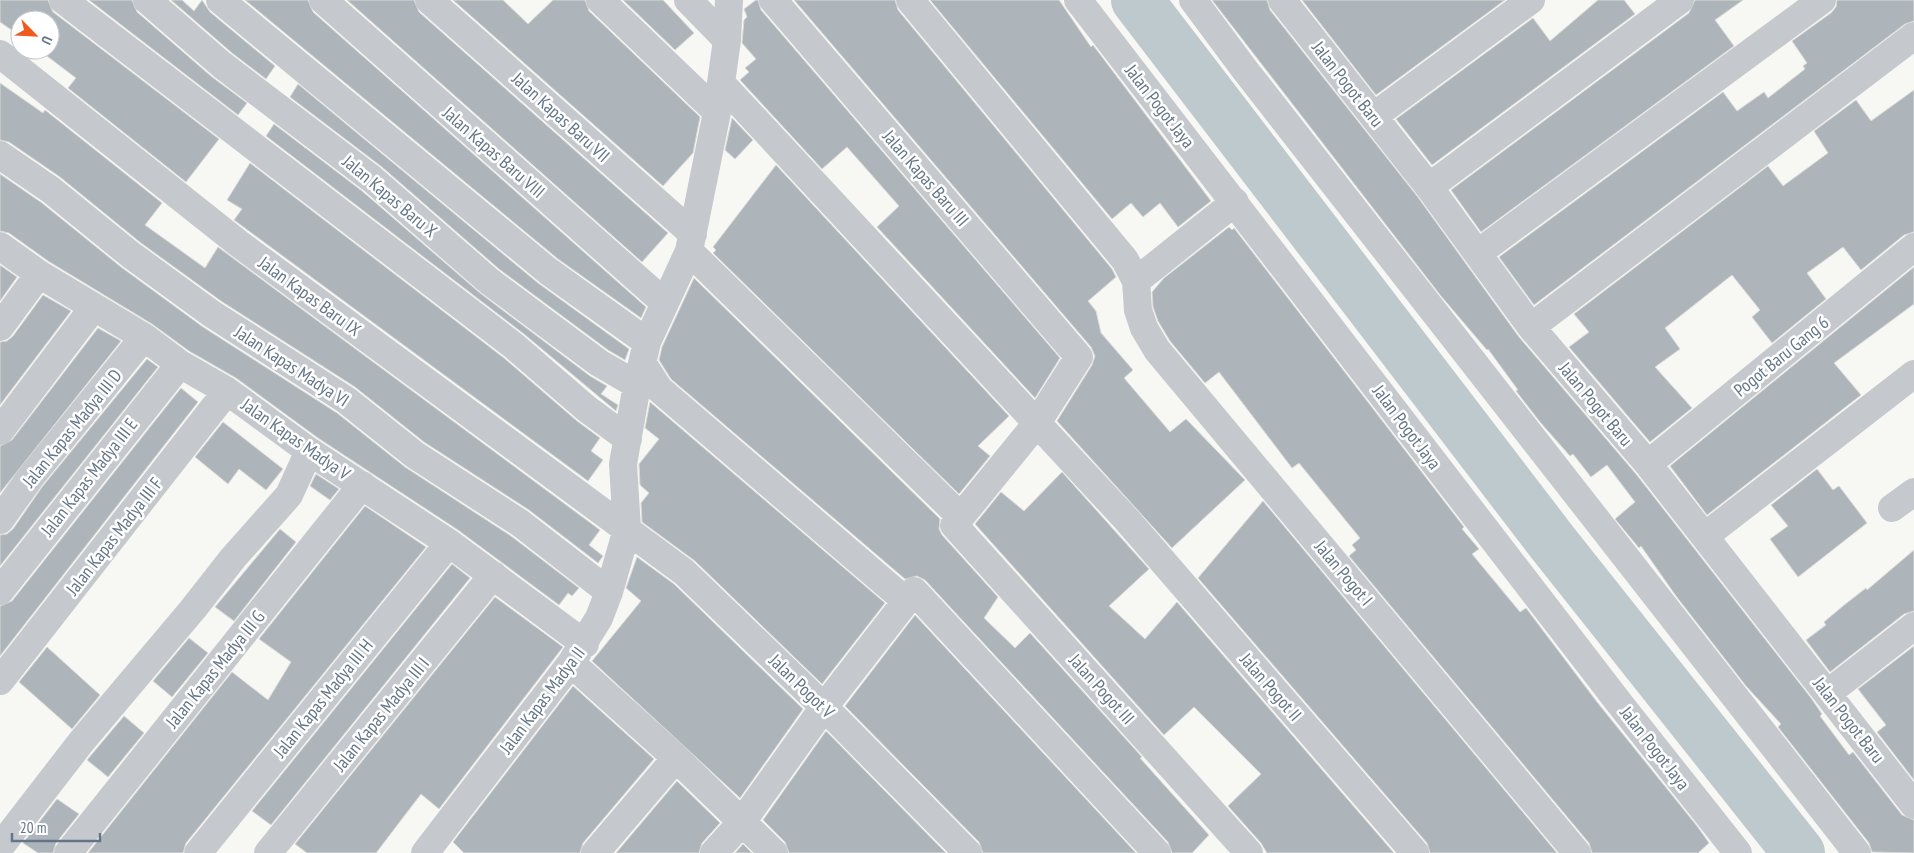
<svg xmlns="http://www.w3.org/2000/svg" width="1914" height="853" font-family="'PT Sans Narrow',sans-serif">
<rect width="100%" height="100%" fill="#f7f7f4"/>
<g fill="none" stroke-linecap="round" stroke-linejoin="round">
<!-- river -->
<path stroke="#bec9ce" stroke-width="52" d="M1137 0 1552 542 1799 853"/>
</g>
<!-- building -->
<path fill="#adb5bb" stroke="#d9d9d6" d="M0 0H48L53 12 219 139 186 182 68 88 76 78 39 50H50V20H20V36L0 22Z
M89 0H132L137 12 212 77 247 103 238 115Z
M171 0H182L194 11 202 0 210 12 275 66 266 79 232 53Z
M245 0H308L313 12 646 307 641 318 558 259Z
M347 0H414L419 12 668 233 642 262Z
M453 0H503L528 24 553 0H585L589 11 700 117 693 153 663 186Z
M623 0H663L694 33 675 50Z
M756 0H758L761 10 1060 358 1035 398 877 227 899 206 847 147 822 169 740 80 749 72 745 68 756 59 742 43 744 20 747 17 744 9Z
M794 0H895L898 10 1112 269 1116 277 1088 301 1096 311 1101 333 1133 370 1124 378 1170 432 1186 419 1245 480 1172 548 1057 421 1092 365 1095 356 1091 347Z
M930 0H1059L1091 47 1093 45 1211 201 1178 227 1160 203 1143 217 1131 203 1112 219Z
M1212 0H1267L1270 10 1417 196 1519 337 1636 474 1811 698 1822 714 1820 716 1849 755 1853 752 1902 815 1914 820V853L1872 852 1869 843 1778 727 1781 724 1746 686 1676 596 1641 546 1639 548 1615 519 1635 502 1607 465 1591 477 1573 454 1570 456 1540 422 1516 391 1518 390 1488 349 1487 350 1441 296Z
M1302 0H1505L1376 95Z
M1598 0H1624L1635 14 1432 165 1396 119 1533 18 1550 41Z
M1695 0H1743L1715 20 1734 46 1481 232 1451 190 1689 13Z
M1837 0H1914V21L1905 24 1534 305 1499 257 1723 92 1737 111 1764 92 1768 98 1805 69 1803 66 1807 63 1792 41 1831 13 1836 7Z
M0 83 43 113 45 110 162 203 145 225 205 268 218 247 600 530 589 545 603 556 598 563 529 510 424 442 355 387 221 301 141 243 60 177 9 142 0 140Z
M298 84 538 283 629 349 625 360 608 350 499 269 382 167 290 97Z
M1914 90V232L1904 235 1861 270 1843 247 1807 273 1826 299 1772 343 1752 317 1760 310 1732 275 1665 328 1680 349 1655 367 1692 408 1650 442 1569 347 1589 332 1574 314 1768 166 1783 186 1828 153 1814 131 1856 100 1871 121Z
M732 118 753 140 735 159 725 150Z
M274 124 362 191 480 293 590 376 607 386 601 394 618 405 616 411 524 334 266 136Z
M250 163 504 358 577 421 600 438 591 451 603 460 588 481 234 220 242 209 227 200Z
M776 165 1009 416 978 446 990 456 959 494 713 253 716 250 713 247Z
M0 174 42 203 121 267 203 327 337 413 405 467 511 536 579 588 572 596 568 593 559 605 458 530 318 438 236 378 189 351 152 324 48 261 9 233 0 231Z
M1229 227 1232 230 1234 228 1464 527 1462 529 1479 549 1472 554 1520 612 1526 608 1597 702 1697 826 1709 843 1698 853H1592L1589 843 1349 556 1356 550 1352 545 1360 538 1299 463 1292 468 1219 372 1205 383 1170 341 1158 321 1153 307 1152 292 1164 278Z
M0 265 17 277 0 301Z
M1914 267V304L1834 363 1861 395 1707 515 1670 466Z
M694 278 940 519 939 529 942 535 998 597 984 618 1015 648 1030 633 1142 757 1140 758 1209 835 1192 853H1172L1168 842 925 580 917 576 905 579 671 379 659 360 662 347Z
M43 295 71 311 0 405V342L7 341 13 336Z
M98 328 121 341 0 493V446L12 440Z
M147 359 158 367 0 566V535L7 534 13 529 42 487Z
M181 388 198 402 0 656V606L12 601Z
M650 402 885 603 822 684 695 561 642 522 641 503 649 493 640 485 639 464 659 439 645 428Z
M223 422 283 469 266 490 239 469 228 484 195 457Z
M1817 469 1833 490 1839 486 1867 523 1798 577 1770 539 1788 526 1771 505Z
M1062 472 1149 569 1109 606 1145 639 1177 602 1394 853H1267L1261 843 1228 806 1261 774 1194 707 1164 735 975 524 1001 492 1024 511Z
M316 474 339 489 330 500 310 486Z
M1263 501 1557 853H1430L1427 843 1198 578Z
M365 506 426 547 186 843 183 853H88L232 672 268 700 291 662 259 639Z
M280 529 296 542 234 621 215 607Z
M1914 550V611L1904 614 1830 672 1806 640 1826 625 1824 622 1843 606 1866 588 1867 590Z
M637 557 674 584 803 709 740 798 592 661 641 601 626 588Z
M452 564 470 578 271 825 252 811Z
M495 597 563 647 439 809 421 794 376 853H307L295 844Z
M915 615 1136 853H983L979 842 845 706Z
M189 638 208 653 172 697 153 681Z
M1914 646V780L1877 732 1886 725 1858 689Z
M47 647 100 695 72 729 19 682Z
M573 686 654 759 583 843 580 853H464L453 842Z
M124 716 144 733 108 777 87 760Z
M826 731 946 853H789L785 842 763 820Z
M677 781 720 823 702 843 699 853H616Z
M57 799 79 814 56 843 53 853H38L23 843Z
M743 844 752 853H735Z"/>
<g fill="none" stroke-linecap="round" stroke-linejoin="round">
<!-- street -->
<path stroke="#c5c8cc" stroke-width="28" d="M63 0 514 346 587 409 628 439
M147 0 222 65 372 179 489 281 599 363 637 385
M220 0 548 271 647 342
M323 0 665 303
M429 0 693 234
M600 0 717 112
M688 0 727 40
M773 0 1079 357 1037 423 954 525 1249 853
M910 0 1125 260 1136 281 1138 310 1144 328 1157 350 1577 853
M1078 0 1620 704 1738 853
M1193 0 1245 70 1857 853
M1282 0 1429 187 1531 327 1648 464 1914 805
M0 54 238 243 684 572 824 707 968 853
M721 83 1127 520 1415 853
M1374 116 1531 0
M0 155 51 190 131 255 212 314 346 400 415 455 520 523 609 592
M1429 187 1680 0
M0 246 39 274 144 337 180 364 227 391 309 451 449 543 585 644
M689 251 961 517
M1478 253 1822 0
M1136 281 1235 202
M0 327 39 274
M1531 327 1914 36
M643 364 659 389 906 601
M0 431 93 308
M1648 464 1914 247
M1892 508 1914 492
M0 520 30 478 144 337
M1705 536 1914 374
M0 591 180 364
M571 663 676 758 595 853
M0 681 227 391
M1828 693 1914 626
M676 758 774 853
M0 847 81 742 193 609 233 558 289 495 309 451
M68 853 362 485
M198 853 449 543
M268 853 493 575
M425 853 571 663 599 618 609 592 627 529 623 464 637 385 647 342 689 251 717 112 727 40 729 0
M714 853 742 822 824 707 914 591 1157 853"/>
</g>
<g text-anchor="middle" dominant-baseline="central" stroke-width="5" stroke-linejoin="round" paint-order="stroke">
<!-- street labels -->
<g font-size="18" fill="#647587" stroke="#fff">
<text transform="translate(1348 84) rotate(52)">Jalan Pogot Baru</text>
<text transform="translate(1160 106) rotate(52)">Jalan Pogot Jaya</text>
<text transform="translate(561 117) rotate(42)">Jalan Kapas Baru VII</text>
<text transform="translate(494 152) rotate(41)">Jalan Kapas Baru VIII</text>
<text transform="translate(926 178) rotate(49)">Jalan Kapas Baru III</text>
<text transform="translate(390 196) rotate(40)">Jalan Kapas Baru X</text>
<text transform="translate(310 296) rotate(36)">Jalan Kapas Baru IX</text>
<text transform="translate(1781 356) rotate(-39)">Pogot Baru Gang 6</text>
<text transform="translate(292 366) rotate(33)">Jalan Kapas Madya VI</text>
<text transform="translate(1596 404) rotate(50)">Jalan Pogot Baru</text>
<text transform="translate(1407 427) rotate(53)">Jalan Pogot Jaya</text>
<text transform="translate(72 428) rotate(-51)">Jalan Kapas Madya III D</text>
<text transform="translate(296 439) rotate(35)">Jalan Kapas Madya V</text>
<text transform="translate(89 477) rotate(-52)">Jalan Kapas Madya III E</text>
<text transform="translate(114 536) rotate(-52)">Jalan Kapas Madya III F</text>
<text transform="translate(1344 573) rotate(50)">Jalan Pogot I</text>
<text transform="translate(215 669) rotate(-51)">Jalan Kapas Madya III G</text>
<text transform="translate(802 686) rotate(44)">Jalan Pogot V</text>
<text transform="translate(1271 687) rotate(49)">Jalan Pogot II</text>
<text transform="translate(1102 689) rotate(48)">Jalan Pogot III</text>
<text transform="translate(323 698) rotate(-51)">Jalan Kapas Madya III H</text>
<text transform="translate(542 700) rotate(-53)">Jalan Kapas Madya II</text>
<text transform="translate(381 714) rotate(-51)">Jalan Kapas Madya III I</text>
<text transform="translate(1849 720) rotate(52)">Jalan Pogot Baru</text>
<text transform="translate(1655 748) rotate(52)">Jalan Pogot Jaya</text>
</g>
</g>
<!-- north arrow -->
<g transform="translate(35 35) rotate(114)"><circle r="24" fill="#ffffff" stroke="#c1c8cf"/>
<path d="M0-4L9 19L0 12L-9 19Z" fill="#ed5b1e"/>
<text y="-8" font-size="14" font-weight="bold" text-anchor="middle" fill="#647587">U</text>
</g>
<!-- scale -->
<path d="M12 833v8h88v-8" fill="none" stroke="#647587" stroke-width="2.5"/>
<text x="20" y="833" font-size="15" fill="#647587" stroke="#ffffff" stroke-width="4" paint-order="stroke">20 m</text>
</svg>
